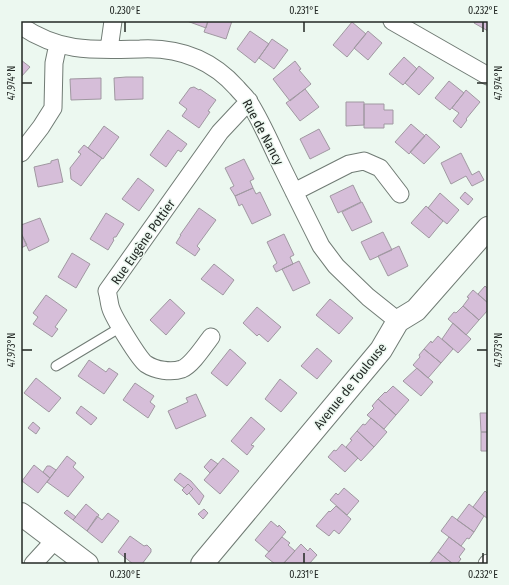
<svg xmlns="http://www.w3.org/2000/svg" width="509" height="585" font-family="'Fira Sans Condensed',sans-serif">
<rect width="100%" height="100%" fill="#ecf8f0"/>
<!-- building -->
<path fill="#d6bed9" stroke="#a098a1" d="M187 21H208L206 28Z
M208 21H232L226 39 204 32Z
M475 21H488V31L474 23Z
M352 22 366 34 347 57 333 45Z
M250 31 269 44 255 63 237 49Z
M368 31 382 43 368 60 354 48Z
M272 39 288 50 274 69 259 58Z
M404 57 417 69 403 85 389 74Z
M21 60 30 67 21 77Z
M295 61 301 69 299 70 311 84 290 101 273 79Z
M419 66 434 78 419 95 405 83Z
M126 77H143V99L115 100 114 78Z
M101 78V99L71 100 70 79Z
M449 81 464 93 450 110 435 98Z
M194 87 199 90 200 89 216 100 208 111 210 112 199 128 182 116 187 109 179 103 190 88Z
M305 89 319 107 300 121 286 103Z
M466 90 480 102 466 119 467 120 461 128 453 121 459 113 452 108Z
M346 102H364V125L346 126Z
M364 104H384V110H393V124H384V128H364Z
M411 124 425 136 409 154 395 142Z
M104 126 119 137 103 159 88 148Z
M319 129 330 149 310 159 300 139Z
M168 130 187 144 181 152 178 150 166 167 150 155Z
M426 134 440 147 424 164 410 152Z
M84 145 102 158 81 186 71 179 70 168 81 154 78 152Z
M461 153 472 175 479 171 484 180 472 186 466 176 451 184 441 163Z
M58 159 63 182 38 187 34 167 51 163V161Z
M244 159 254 179 250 181 253 188 235 196 230 188 234 186 225 168Z
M138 178 154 190 139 211 122 199Z
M353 185 361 202 338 213 330 196Z
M253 188 256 194 260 192 271 215 252 224 242 204 239 206 235 196Z
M465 192 473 199 468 205 460 198Z
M440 193 459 210 447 224 428 208Z
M362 202 372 222 352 231 342 212Z
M426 206 443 221 429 238 411 223Z
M199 208 216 220 197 246 200 249 195 256 176 243 181 235H180Z
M106 213 124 224 116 237H114L113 239 114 240 108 250 90 239Z
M40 218 49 240 48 242 29 251 21 233V225Z
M383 232 392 250 370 260 361 242Z
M21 233 27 245 21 248Z
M284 234 294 255 290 257 293 264 276 272 273 266 277 263 267 242Z
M399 246 408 266 388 276 378 256Z
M72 253 90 264 76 288 58 277Z
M299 261 310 283 293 291 282 269Z
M214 264 234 280 223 295 201 279Z
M485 286 487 288 488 287V303L478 294Z
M473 290 488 303V310L479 320 463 306 469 298 467 297Z
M46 295 67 310 55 327 58 329 52 337 33 324 38 317 33 313Z
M170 299 185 313 166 335 150 320Z
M330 299 353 318 339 334 316 315Z
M463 306 479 320 466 335 448 319 454 312 456 313Z
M257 307 281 327 268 342 259 334 257 336 243 323Z
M453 323 471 339 458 353 442 339Z
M438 336 453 349 441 363 424 349 431 341 432 343Z
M317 348 332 361 317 379 301 366Z
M230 349 246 363 227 386 211 373Z
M424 349 441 363 428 378 413 365 420 357 419 355Z
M89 360 106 372 109 368 118 374 104 394 78 376Z
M417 368 433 382 421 396 403 381Z
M36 378 61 398 49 412 24 393Z
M280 379 297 393 281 412 265 399Z
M135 383 154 396 150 402 155 406 148 418 123 400Z
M393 386 409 400 396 415 378 399 385 392 386 393Z
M196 394 206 416 176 429 168 411 188 402 186 398Z
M378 399 396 415 384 429 367 415 374 408 372 406Z
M81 406 97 418 91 425 76 413Z
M480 413H488V432H481Z
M251 417 265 429 251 445 254 446 247 455 231 441Z
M371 418 387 432 374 447 357 431 363 424 365 425Z
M33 422 40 428 36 434 28 428Z
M357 431 374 447 361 461 346 447 352 440 350 439Z
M481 432H488V451H481Z
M342 444 358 458 345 472 328 457 334 450 336 451Z
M67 456 76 463 73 467 84 477 68 497 47 482Z
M223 458 239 471 220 494 204 480Z
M211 459 218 464 210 473 204 467Z
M34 465 50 478 38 493 22 481Z
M47 466H50L56 470 50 478 43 472Z
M180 473 191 481 204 496 199 505 189 493 193 489 188 484 184 488 174 480Z
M188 484 193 489 187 495 182 490Z
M344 488 359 501 347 515 330 500 336 493 338 495Z
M485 491 488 494V519L473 507Z
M86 504 99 515 87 531 73 520Z
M469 504 484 516 474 532 457 520Z
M336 506 351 519 339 534 334 530 329 536 316 526 329 511 330 512Z
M204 509 208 513 203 519 198 514Z
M67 510 76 517 73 520 64 513Z
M108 513 119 521 102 543 87 531 97 516 102 520Z
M452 516 474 532 469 539 467 538 461 546 441 531Z
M271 521 278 527 279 525 286 532 269 552 255 540Z
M130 536 144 546 147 545 151 549V552L142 564H133L118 552Z
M282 537 290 543 288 545 295 551 283 564H275L265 556Z
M449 537 465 549 459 557 461 559 457 564H453L438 552Z
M301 544 308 551 310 548 317 555 309 564H283Z
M438 552 453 564H429Z"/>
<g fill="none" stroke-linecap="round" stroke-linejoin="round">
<!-- lane casing -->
<g stroke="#707b74" stroke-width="11">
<path id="lane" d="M56 366 121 327"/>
</g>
<!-- street casing -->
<g stroke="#707b74" stroke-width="19">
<path id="street" d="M392 21 488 76
M21 26C61 53 94 50 140 49 179 47 211 59 237 88 241 93 246 97 249 102 261 121 270 142 279 161 293 190 307 218 321 246L336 266 368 297 398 321
M109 49 113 21
M21 153 41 127 53 108 54 63 58 44
M294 192 349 164 364 161 380 168 400 194
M211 337C204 346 192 365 182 369 171 373 155 370 146 364 139 359 114 318 111 309 109 304 109 297 107 291L220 132 249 101
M33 564 55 540
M487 564 488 563"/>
</g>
<!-- secondary casing -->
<g stroke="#707b74" stroke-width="24">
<path id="secondary" d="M21 514 87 564
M202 564 381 350 398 321 416 310 488 228"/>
</g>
<!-- lane -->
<use href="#lane" stroke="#fff" stroke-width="9"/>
<!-- street -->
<use href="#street" stroke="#fff" stroke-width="17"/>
<!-- secondary -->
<use href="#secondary" stroke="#fff" stroke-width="22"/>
</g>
<!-- ticks -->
<path fill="none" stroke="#232825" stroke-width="1.5" d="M125 22V32M304 22V32M483 22V32M22 83H32M477 83H487M22 350H32M477 350H487M125 553V563M304 553V563M483 553V563"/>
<g text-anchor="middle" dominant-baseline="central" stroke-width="3" stroke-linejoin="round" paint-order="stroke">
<!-- street labels -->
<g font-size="13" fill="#232825" stroke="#ecf8f0">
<text transform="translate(263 132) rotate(62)">Rue de Nancy</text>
<text transform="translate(143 242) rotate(-55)">Rue Eugène Pottier</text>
<text transform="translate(350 386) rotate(-51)">Avenue de Toulouse</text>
</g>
</g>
<!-- border -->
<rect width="509" height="585" fill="none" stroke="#ecf8f0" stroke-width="44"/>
<rect x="22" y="22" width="465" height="541" fill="none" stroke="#232825" stroke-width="1.5"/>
<g font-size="10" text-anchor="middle" fill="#232825">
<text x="125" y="14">0.230°E</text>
<text x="304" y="14">0.231°E</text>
<text x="483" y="14">0.232°E</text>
<text transform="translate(11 83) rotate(-90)" y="4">47.974°N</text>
<text transform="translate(498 83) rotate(-90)" y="4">47.974°N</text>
<text transform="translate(11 350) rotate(-90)" y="4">47.973°N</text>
<text transform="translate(498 350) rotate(-90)" y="4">47.973°N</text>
<text x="125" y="578">0.230°E</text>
<text x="304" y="578">0.231°E</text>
<text x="483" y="578">0.232°E</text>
</g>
</svg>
